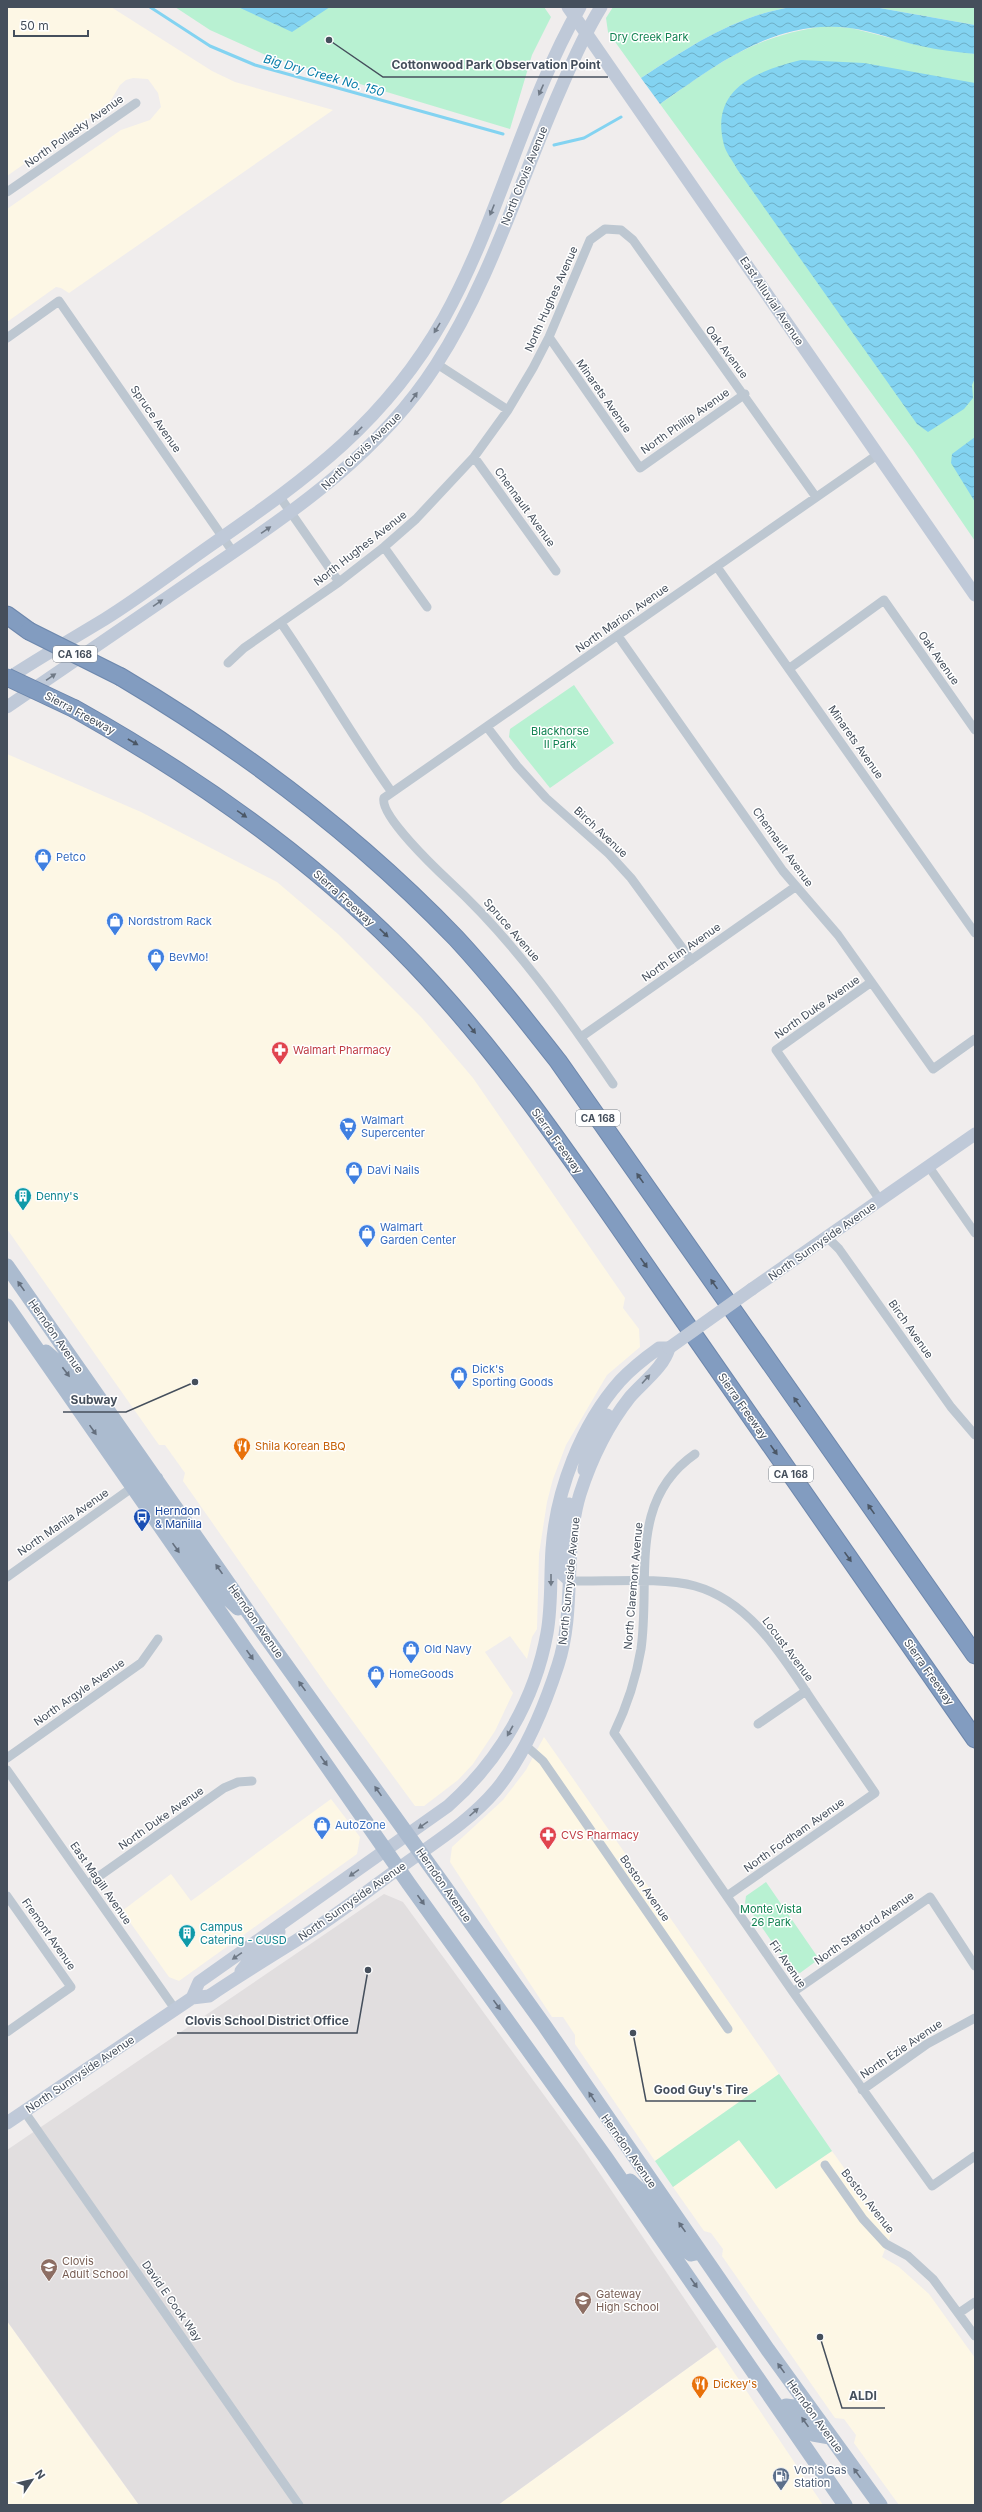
<svg xmlns="http://www.w3.org/2000/svg" width="982" height="2512" font-family="Inter,sans-serif">
<defs>
<pattern id="water-waves" width="16" height="10" patternUnits="userSpaceOnUse"><rect width="16" height="10" fill="#83d3f1"/><path d="M0 5q4-4 8 0t8 0" fill="none" stroke="#6daec6"/></pattern>
</defs>
<rect width="100%" height="100%" fill="#f0eded"/>
<!-- commercial -->
<path fill="#fdf7e5" d="M7 7H111L212 71 235 82 333 110 69 293 61 288 56 287 7 322V209L121 130 150 120 161 107 158 93 148 79 133 78 126 80 120 85 108 105 7 176Z
M7 754 141 812 277 882 338 934 421 1017 473 1078 625 1298 623 1308 639 1329 640 1347 607 1375 566 1445 553 1479 547 1502 539 1554 537 1629 532 1637 527 1659 510 1636 485 1652 513 1693 495 1731 473 1764 458 1780 424 1806H415L327 1686 183 1481 185 1473 165 1445H159L7 1229Z
M544 1737 779 2074 655 2161 575 2044V2035L563 2017H552L450 1862 452 1847 503 1800 526 1770Z
M331 1799 360 1837 357 1854 179 1981 169 1977 122 1911 171 1874 191 1901Z
M739 2140 776 2189 832 2151 867 2200 893 2229 882 2257 899 2267 929 2294 975 2358V2505H899L854 2443 856 2435 844 2419 835 2418 722 2256 723 2249 711 2233 704 2231 673 2187Z
M7 2321 86 2432 139 2505H7Z
M717 2347 823 2505H498Z"/>
<!-- education -->
<path fill="#e1dedf" d="M384 1894 403 1902 584 2150 717 2347 498 2505H139L7 2321V2150Z"/>
<!-- green -->
<path fill="#b8f1d2" d="M175 7H544L551 17 532 55 510 129 270 57 210 30Z
M613 7H792C734 16 689 47 641 78L608 32 606 18Z
M874 7H975V25Z
M826 26 851 28 922 46 975 54V541L913 450 660 104C719 63 752 36 826 26Z
M574 685 614 743 550 788 509 737 510 729Z
M766 1882 819 1959 800 1973 792 1971 745 1903 746 1896Z
M779 2074 832 2151 776 2189 739 2140 673 2187 655 2161Z"/>
<!-- water -->
<path fill="url(#water-waves)" d="M238 7H330L292 32Z
M792 7H874L975 25V54C957 52 938 50 921 46 897 41 874 31 850 28 776 18 716 65 660 104L641 78C689 47 734 16 792 7Z
M801 60 864 63 975 83V378L972 385 973 398 964 409 928 432 917 424 737 169C733 161 726 153 724 145 709 88 757 71 801 60Z
M975 437V502L951 463 952 454Z"/>
<g fill="none" stroke-linecap="round" stroke-linejoin="round">
<!-- stream -->
<path stroke="#83d3f1" stroke-width="3" d="M150 7 210 46 255 65 503 134
M554 145 584 138 621 117"/>
<!-- highway casing -->
<g stroke="#6d87ac" stroke-width="19">
<path id="highway" d="M7 615 29 631
M121 677C244 750 357 835 456 938 492 977 525 1019 558 1061L975 1655
M75 709C193 775 303 852 398 947 498 1047 577 1167 657 1282 763 1435 869 1587 975 1739"/>
</g>
<!-- street -->
<path stroke="#bdc7d1" stroke-width="9" d="M7 192 136 103
M549 337 640 468 745 394
M7 338 59 301 233 552
M437 364 508 410
M474 457 556 571
M280 497 339 582
M384 547 427 607
M717 567 975 933
M281 623C319 678 352 736 391 791
M618 636 783 871 838 935 933 1069 975 1039
M228 663 244 648 339 582 384 547 416 519 474 457 508 410 533 368 549 337 590 240 605 229 621 230 633 240 816 497
M790 668 884 600 975 730
M487 727 517 766 546 798 609 854 631 878 691 960
M870 983 776 1050 880 1200
M581 1037 795 887
M613 1084C564 1012 514 941 450 882 436 869 379 815 384 798L877 455
M929 1167 975 1233
M827 1237 839 1249 951 1407 975 1435
M695 1454C627 1501 651 1579 641 1649 636 1679 627 1706 614 1733L793 1992 932 2186 975 2156
M7 1577 133 1487
M570 1581C606 1582 662 1577 695 1586 752 1602 784 1659 815 1705 835 1734 855 1764 875 1793L727 1896
M758 1724 806 1691
M525 1745 543 1761 728 2029
M7 1758 141 1663 158 1639
M7 1770 175 2009
M88 1884 224 1788 238 1782 252 1781
M7 1896 71 1987 7 2032
M793 1992 930 1897 975 1966
M862 2090 927 2044 975 2018
M24 2111 299 2505
M825 2165 863 2219 886 2244 908 2256 933 2279 975 2336
M959 2313 975 2302"/>
<!-- secondary -->
<path stroke="#bfc9d8" stroke-width="13" d="M568 7 975 595
M7 679C39 658 72 639 105 619 142 596 178 568 214 543 309 477 386 421 444 318 499 219 524 105 580 7
M7 707C71 663 135 619 200 575 288 515 377 457 436 365 491 280 520 180 561 88 573 60 585 33 601 7
M752 1289 975 1134
M584 1470 587 1453 607 1415
M569 1504 560 1553 561 1573 570 1581
M241 1971 252 1957 274 1942 279 1932 277 1928
M7 2123 192 1998 209 1996C240 1975 273 1955 305 1935 337 1915 367 1891 398 1869 432 1844 469 1822 496 1790 525 1755 544 1708 558 1665 576 1610 563 1550 580 1494 591 1460 608 1425 630 1397 643 1382 664 1367 669 1348H659C645 1358 632 1368 620 1381 581 1425 556 1491 552 1549 550 1577 552 1605 547 1633 535 1700 499 1761 448 1806L199 1982 192 1998"/>
<!-- primary -->
<path stroke="#abbbcf" stroke-width="15" d="M7 1266 258 1626 544 2025 768 2350 880 2505
M7 1306 409 1884 606 2158 845 2505
M46 1352 63 1367 135 1470 143 1478 156 1479
M133 1487 143 1485 148 1488 221 1592 238 1608
M630 2181 646 2196 683 2248 691 2254 700 2252
M781 2409 786 2406 794 2407 813 2434 830 2437"/>
<!-- highway -->
<use href="#highway" stroke="#829cc0" stroke-width="17"/>
<!-- highway-bridge casing -->
<g stroke="#6d87ac" stroke-width="19" stroke-linecap="butt">
<path id="highway-bridge" d="M29 631 121 677
M7 677 75 709"/>
</g>
<!-- secondary-bridge -->
<path stroke="#bfc9d8" stroke-width="13" d="M669 1348 752 1289"/>
<!-- highway-bridge -->
<use href="#highway-bridge" stroke="#829cc0" stroke-width="17"/>
</g>
<!-- one-way arrows -->
<defs><path id="oneway-solid" d="M-6-.8H1V-3.2L6.5 0L1 3.2V.8H-6Z"/></defs>
<g fill="#707a87">
<use href="#oneway-solid" transform="translate(541 90) rotate(114)"/>
<use href="#oneway-solid" transform="translate(492 210) rotate(112)"/>
<use href="#oneway-solid" transform="translate(437 328) rotate(121)"/>
<use href="#oneway-solid" transform="translate(414 397) rotate(-55)"/>
<use href="#oneway-solid" transform="translate(358 431) rotate(135)"/>
<use href="#oneway-solid" transform="translate(266 530) rotate(-34)"/>
<use href="#oneway-solid" transform="translate(158 603) rotate(-34)"/>
<use href="#oneway-solid" transform="translate(51 677) rotate(-34)"/>
<use href="#oneway-solid" transform="translate(646 1379) rotate(-48)"/>
<use href="#oneway-solid" transform="translate(551 1580) rotate(90)"/>
<use href="#oneway-solid" transform="translate(510 1731) rotate(119)"/>
<use href="#oneway-solid" transform="translate(474 1812) rotate(-42)"/>
<use href="#oneway-solid" transform="translate(423 1825) rotate(145)"/>
<use href="#oneway-solid" transform="translate(354 1873) rotate(145)"/>
<use href="#oneway-solid" transform="translate(237 1956) rotate(145)"/>
</g>
<g fill="#4b5766">
<use href="#oneway-solid" transform="translate(133 742) rotate(30)"/>
<use href="#oneway-solid" transform="translate(242 814) rotate(35)"/>
<use href="#oneway-solid" transform="translate(384 933) rotate(44)"/>
<use href="#oneway-solid" transform="translate(472 1029) rotate(51)"/>
<use href="#oneway-solid" transform="translate(640 1178) rotate(-125)"/>
<use href="#oneway-solid" transform="translate(644 1263) rotate(55)"/>
<use href="#oneway-solid" transform="translate(714 1284) rotate(-125)"/>
<use href="#oneway-solid" transform="translate(797 1402) rotate(-125)"/>
<use href="#oneway-solid" transform="translate(774 1450) rotate(55)"/>
<use href="#oneway-solid" transform="translate(871 1509) rotate(-125)"/>
<use href="#oneway-solid" transform="translate(848 1557) rotate(55)"/>
</g>
<g fill="#646f7e">
<use href="#oneway-solid" transform="translate(21 1286) rotate(-125)"/>
<use href="#oneway-solid" transform="translate(66 1372) rotate(53)"/>
<use href="#oneway-solid" transform="translate(93 1430) rotate(55)"/>
<use href="#oneway-solid" transform="translate(176 1548) rotate(55)"/>
<use href="#oneway-solid" transform="translate(219 1569) rotate(-125)"/>
<use href="#oneway-solid" transform="translate(250 1655) rotate(55)"/>
<use href="#oneway-solid" transform="translate(302 1686) rotate(-126)"/>
<use href="#oneway-solid" transform="translate(324 1761) rotate(55)"/>
<use href="#oneway-solid" transform="translate(378 1791) rotate(-125)"/>
<use href="#oneway-solid" transform="translate(421 1900) rotate(54)"/>
<use href="#oneway-solid" transform="translate(497 2005) rotate(54)"/>
<use href="#oneway-solid" transform="translate(592 2097) rotate(-124)"/>
<use href="#oneway-solid" transform="translate(682 2227) rotate(-125)"/>
<use href="#oneway-solid" transform="translate(694 2283) rotate(55)"/>
<use href="#oneway-solid" transform="translate(781 2368) rotate(-126)"/>
<use href="#oneway-solid" transform="translate(805 2422) rotate(-125)"/>
<use href="#oneway-solid" transform="translate(857 2473) rotate(-126)"/>
</g>
<!-- icons -->
<defs>
<g id="shop-pin" transform="scale(0.9)"><path d="M0 17L-7.5 6A9.5 9.5 0 1 1 7.5 6Z" fill="#3f7fe0" stroke="#fff"/><path d="M-5-2.5h2.3a2.7 3.5 0 0 1 5.4 0H5L5.5 6h-11ZM-1.5-2.5h3a1.5 2.3 0 0 0-3 0Z" fill="#fff"/></g>
<g id="pharmacy-pin" transform="scale(0.9)"><path d="M0 17L-7.5 6A9.5 9.5 0 1 1 7.5 6Z" fill="#e0444e" stroke="#fff"/><path d="M-2-6h4v4h4v4h-4v4h-4v-4h-4v-4h4Z" fill="#fff"/></g>
<g id="supermarket-pin" transform="scale(0.9)"><path d="M0 17L-7.5 6A9.5 9.5 0 1 1 7.5 6Z" fill="#3f7fe0" stroke="#fff"/><path d="M-6-5.5h2.5l.6 2H6L4.5 2H-2.5L-4.4-4H-6ZM-1.5 3.2a1.3 1.3 0 1 0 .1 0ZM3 3.2a1.3 1.3 0 1 0 .1 0Z" fill="#fff"/></g>
<g id="building-pin" transform="scale(0.9)"><path d="M0 17L-7.5 6A9.5 9.5 0 1 1 7.5 6Z" fill="#0f9aa8" stroke="#fff"/><path d="M-4-6H4V6H1V3H-1V6H-4ZM-2.5-4.3h1.7v1.8h-1.7ZM.8-4.3h1.7v1.8H.8ZM-2.5-1h1.7V.8h-1.7ZM.8-1h1.7V.8H.8Z" fill="#fff"/></g>
<g id="restaurant-pin" transform="scale(0.9)"><path d="M0 17L-7.5 6A9.5 9.5 0 1 1 7.5 6Z" fill="#e8710a" stroke="#fff"/><path d="M-5-6h1v4h1v-4h1v4h1v-4h1v5L-1.5 .5V6h-2V.5L-5-1ZM5-6V6H3V1.5H1.5Q1.5-4 5-6Z" fill="#fff"/></g>
<g id="bus-pin" transform="scale(0.9)"><path d="M0 17L-7.5 6A9.5 9.5 0 1 1 7.5 6Z" fill="#1a4fb4" stroke="#fff"/><path d="M-5-6H5V4H4V6H2V4H-2V6H-4V4H-5ZM-3.5-4V0h7V-4ZM-3.5 1.2v1.5H-2V1.2ZM2 1.2v1.5H3.5V1.2Z" fill="#fff"/></g>
<g id="school-pin" transform="scale(0.9)"><path d="M0 17L-7.5 6A9.5 9.5 0 1 1 7.5 6Z" fill="#8d6e63" stroke="#fff"/><path d="M0-5L7-2L0 1L-7-2ZM-4 1L0 2.5L4 1V4Q0 6-4 4Z" fill="#fff"/></g>
<g id="fuel-pin" transform="scale(0.9)"><path d="M0 17L-7.5 6A9.5 9.5 0 1 1 7.5 6Z" fill="#5c6f8a" stroke="#fff"/><path d="M-5.5-6h7V0h2V4h1.3V-2.5L3-4.5l.8-.8L6-3V5H2.5V1h-1V6h-7ZM-4.2-4.7v3.2H.2V-4.7Z" fill="#fff"/></g>
</defs>
<g fill-rule="evenodd">
<use href="#shop-pin" x="43" y="857"/>
<use href="#shop-pin" x="115" y="921"/>
<use href="#shop-pin" x="156" y="957"/>
<use href="#pharmacy-pin" x="280" y="1050"/>
<use href="#supermarket-pin" x="348" y="1126"/>
<use href="#shop-pin" x="354" y="1170"/>
<use href="#building-pin" x="23" y="1196"/>
<use href="#shop-pin" x="367" y="1233"/>
<use href="#shop-pin" x="459" y="1375"/>
<use href="#restaurant-pin" x="242" y="1446"/>
<use href="#bus-pin" x="142" y="1517"/>
<use href="#shop-pin" x="411" y="1649"/>
<use href="#shop-pin" x="376" y="1674"/>
<use href="#shop-pin" x="322" y="1825"/>
<use href="#pharmacy-pin" x="548" y="1835"/>
<use href="#building-pin" x="187" y="1933"/>
<use href="#school-pin" x="49" y="2267"/>
<use href="#school-pin" x="583" y="2300"/>
<use href="#restaurant-pin" x="700" y="2384"/>
<use href="#fuel-pin" x="781" y="2476"/>
</g>
<g text-anchor="middle" dominant-baseline="central" stroke-width="3" stroke-linejoin="round" paint-order="stroke">
<!-- shield labels -->
<g fill="#fff" stroke="#7d848d" stroke-width="1">
<rect x="53" y="646" width="44" height="16" rx="3"/>
<rect x="576" y="1110" width="44" height="16" rx="3"/>
<rect x="769" y="1466" width="44" height="16" rx="3"/>
</g>
<g font-size="10" font-weight="bold" fill="#454f5c">
<text x="75" y="654">CA 168</text>
<text x="598" y="1118">CA 168</text>
<text x="791" y="1474">CA 168</text>
</g>
<!-- park labels -->
<g font-size="11" fill="#118251" stroke="#fff">
<text x="649" y="37">Dry Creek Park</text>
<text x="560" y="731">Blackhorse<tspan x="560" dy="13">II Park</tspan></text>
<text x="771" y="1909">Monte Vista<tspan x="771" dy="13">26 Park</tspan></text>
</g>
<!-- street labels -->
<g font-size="11" fill="#454f5c" stroke="#fff">
<text transform="translate(74 131) rotate(-35)">North Pollasky Avenue</text>
<text transform="translate(524 176) rotate(-68)">North Clovis Avenue</text>
<text transform="translate(551 299) rotate(-66)">North Hughes Avenue</text>
<text transform="translate(772 301) rotate(56)">East Alluvial Avenue</text>
<text transform="translate(727 352) rotate(53)">Oak Avenue</text>
<text transform="translate(604 396) rotate(55)">Minarets Avenue</text>
<text transform="translate(156 419) rotate(55)">Spruce Avenue</text>
<text transform="translate(685 421) rotate(-35)">North Phillip Avenue</text>
<text transform="translate(361 451) rotate(-44)">North Clovis Avenue</text>
<text transform="translate(525 507) rotate(54)">Chennault Avenue</text>
<text transform="translate(360 548) rotate(-38)">North Hughes Avenue</text>
<text transform="translate(622 618) rotate(-35)">North Marion Avenue</text>
<text transform="translate(939 658) rotate(55)">Oak Avenue</text>
<text transform="translate(80 713) rotate(28)">Sierra Freeway</text>
<text transform="translate(856 742) rotate(55)">Minarets Avenue</text>
<text transform="translate(601 832) rotate(43)">Birch Avenue</text>
<text transform="translate(783 847) rotate(54)">Chennault Avenue</text>
<text transform="translate(344 898) rotate(42)">Sierra Freeway</text>
<text transform="translate(512 930) rotate(49)">Spruce Avenue</text>
<text transform="translate(681 952) rotate(-35)">North Elm Avenue</text>
<text transform="translate(817 1007) rotate(-35)">North Duke Avenue</text>
<text transform="translate(557 1141) rotate(54)">Sierra Freeway</text>
<text transform="translate(822 1241) rotate(-35)">North Sunnyside Avenue</text>
<text transform="translate(911 1329) rotate(55)">Birch Avenue</text>
<text transform="translate(56 1336) rotate(55)">Herndon Avenue</text>
<text transform="translate(743 1406) rotate(55)">Sierra Freeway</text>
<text transform="translate(63 1522) rotate(-35)">North Manila Avenue</text>
<text transform="translate(569 1581) rotate(-84)">North Sunnyside Avenue</text>
<text transform="translate(633 1586) rotate(-85)">North Claremont Avenue</text>
<text transform="translate(256 1621) rotate(55)">Herndon Avenue</text>
<text transform="translate(788 1649) rotate(53)">Locust Avenue</text>
<text transform="translate(929 1672) rotate(55)">Sierra Freeway</text>
<text transform="translate(79 1692) rotate(-35)">North Argyle Avenue</text>
<text transform="translate(161 1818) rotate(-35)">North Duke Avenue</text>
<text transform="translate(794 1835) rotate(-35)">North Fordham Avenue</text>
<text transform="translate(101 1883) rotate(55)">East Magill Avenue</text>
<text transform="translate(444 1885) rotate(55)">Herndon Avenue</text>
<text transform="translate(645 1888) rotate(55)">Boston Avenue</text>
<text transform="translate(352 1901) rotate(-35)">North Sunnyside Avenue</text>
<text transform="translate(864 1928) rotate(-35)">North Stanford Avenue</text>
<text transform="translate(49 1934) rotate(55)">Fremont Avenue</text>
<text transform="translate(788 1964) rotate(55)">Fir Avenue</text>
<text transform="translate(901 2049) rotate(-34)">North Ezie Avenue</text>
<text transform="translate(80 2074) rotate(-34)">North Sunnyside Avenue</text>
<text transform="translate(629 2151) rotate(55)">Herndon Avenue</text>
<text transform="translate(868 2201) rotate(52)">Boston Avenue</text>
<text transform="translate(172 2301) rotate(55)">David E Cook Way</text>
<text transform="translate(815 2416) rotate(54)">Herndon Avenue</text>
</g>
<!-- shop labels -->
<g font-size="11" fill="#366cbe" stroke="#fff" text-anchor="start">
<text x="56" y="857">Petco</text>
<text x="128" y="921">Nordstrom Rack</text>
<text x="169" y="957">BevMo!</text>
<text x="361" y="1120">Walmart<tspan x="361" dy="13">Supercenter</tspan></text>
<text x="367" y="1170">DaVi Nails</text>
<text x="380" y="1227">Walmart<tspan x="380" dy="13">Garden Center</tspan></text>
<text x="472" y="1369">Dick's<tspan x="472" dy="13">Sporting Goods</tspan></text>
<text x="424" y="1649">Old Navy</text>
<text x="389" y="1674">HomeGoods</text>
<text x="335" y="1825">AutoZone</text>
</g>
<!-- health labels -->
<g font-size="11" fill="#be3a42" stroke="#fff" text-anchor="start">
<text x="293" y="1050">Walmart Pharmacy</text>
<text x="561" y="1835">CVS Pharmacy</text>
</g>
<!-- culture labels -->
<g font-size="11" fill="#0d838f" stroke="#fff" text-anchor="start">
<text x="36" y="1196">Denny's</text>
<text x="200" y="1927">Campus<tspan x="200" dy="13">Catering - CUSD</tspan></text>
</g>
<!-- food labels -->
<g font-size="11" fill="#c56008" stroke="#fff" text-anchor="start">
<text x="255" y="1446">Shila Korean BBQ</text>
<text x="713" y="2384">Dickey's</text>
</g>
<!-- transit labels -->
<g font-size="11" fill="#164399" stroke="#fff" text-anchor="start">
<text x="155" y="1511">Herndon<tspan x="155" dy="13">&amp; Manilla</tspan></text>
</g>
<!-- education labels -->
<g font-size="11" fill="#785e54" stroke="#fff" text-anchor="start">
<text x="62" y="2261">Clovis<tspan x="62" dy="13">Adult School</tspan></text>
<text x="596" y="2294">Gateway<tspan x="596" dy="13">High School</tspan></text>
</g>
<!-- service labels -->
<g font-size="11" fill="#4e5e75" stroke="#fff" text-anchor="start">
<text x="794" y="2470">Von's Gas<tspan x="794" dy="13">Station</tspan></text>
</g>
<!-- water labels -->
<g font-size="12" font-style="italic" fill="#047ba8" stroke="#fff">
<text transform="translate(324 75) rotate(16)">Big Dry Creek No. 150</text>
</g>
</g>
<!-- callouts -->
<path fill="none" stroke="#454f5c" stroke-width="1.5" d="M329 40L383 77H608M195 1382L126 1412H63M368 1970L357 2033H177M633 2033L646 2101H756M820 2337L842 2408H885"/>
<g fill="#454f5c" stroke="#fff" stroke-width="1.5">
<circle cx="329" cy="40" r="4"/>
<circle cx="195" cy="1382" r="4"/>
<circle cx="368" cy="1970" r="4"/>
<circle cx="633" cy="2033" r="4"/>
<circle cx="820" cy="2337" r="4"/>
</g>
<g font-size="12" text-anchor="middle" font-weight="bold" fill="#454f5c" stroke="#fff" stroke-width="3" stroke-linejoin="round" paint-order="stroke">
<text x="496" y="69">Cottonwood Park Observation Point</text>
<text x="94" y="1404">Subway</text>
<text x="267" y="2025">Clovis School District Office</text>
<text x="701" y="2094">Good Guy's Tire</text>
<text x="863" y="2400">ALDI</text>
</g>
<!-- border -->
<rect width="982" height="2512" fill="none" stroke="#454f5c" stroke-width="16"/>
<!-- north arrow -->
<g transform="translate(32 2480) rotate(55)" stroke="#ffffff" stroke-width="3" paint-order="stroke">
<path d="M0-3L7 15L0 10L-7 15Z" fill="#454f5c"/>
<text y="-6" font-size="11" font-weight="bold" text-anchor="middle" fill="#454f5c">N</text>
</g>
<!-- scale -->
<path d="M14 30v6h74v-6" fill="none" stroke="#454f5c" stroke-width="2"/>
<text x="20" y="30" font-size="12" fill="#454f5c" stroke="#ffffff" stroke-width="3" paint-order="stroke">50 m</text>
</svg>
